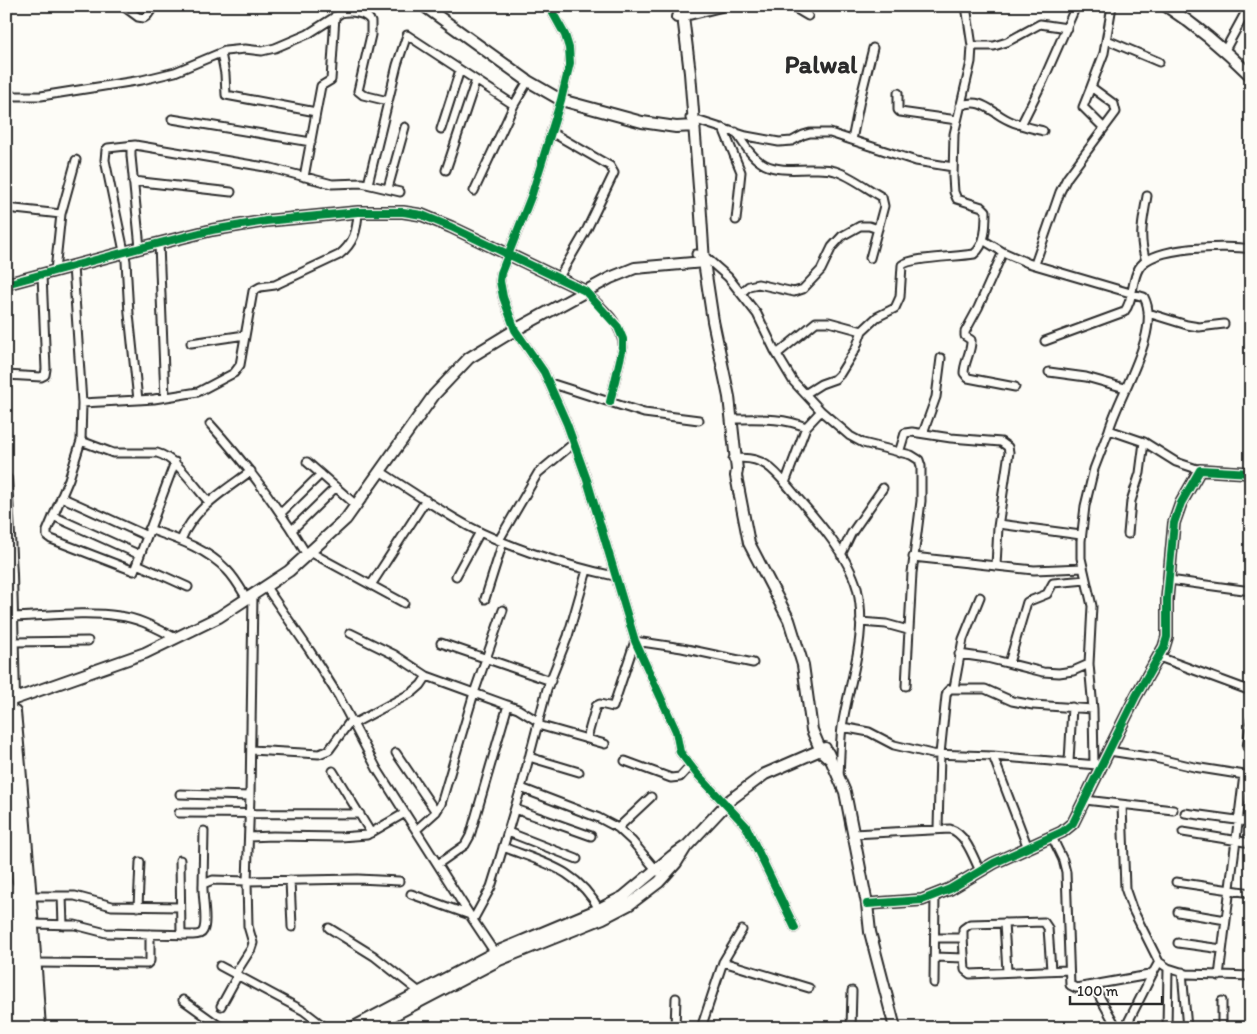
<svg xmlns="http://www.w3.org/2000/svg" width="1257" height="1034" font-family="Itim,sans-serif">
<rect width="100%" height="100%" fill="#fdfcf7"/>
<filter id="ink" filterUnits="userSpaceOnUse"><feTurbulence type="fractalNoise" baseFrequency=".02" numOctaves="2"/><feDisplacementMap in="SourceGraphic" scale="10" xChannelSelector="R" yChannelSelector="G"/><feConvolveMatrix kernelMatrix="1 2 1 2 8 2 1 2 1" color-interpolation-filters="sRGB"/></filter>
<g filter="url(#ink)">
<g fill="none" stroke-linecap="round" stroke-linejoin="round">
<!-- street casing -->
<g stroke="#2b2b2b" stroke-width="11">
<path id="street" d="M123 6 138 17 144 18 147 16 154 6
M549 6 565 35 569 48 570 63 561 100 532 194 501 273 500 281 503 297 515 330 544 372 567 424 587 480 635 641 676 731 680 752 697 774 746 826 795 928
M791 6 808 16
M1107 40 1159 62
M972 46H994L1007 42 1040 24 1067 28
M1225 50 1249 6
M221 53 225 74 226 95 316 112
M1091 87 1083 107 1104 128
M898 93V110L900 112 957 120
M6 96H41L142 80 175 72 225 51 245 49 262 51 275 48 308 34 341 13C350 11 367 12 371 22V35L358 91 363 95 388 101
M960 106C980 97 989 110 1006 119 1017 125 1031 128 1043 131
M690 118 746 136 779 142 792 141 803 135 810 133H830L916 161 953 167
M172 119 311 142
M1021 125 1043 81 1076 6
M723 128 741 172 736 220
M441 129 460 70
M551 132 610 166 614 173 587 229 558 279
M736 132C758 168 767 171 809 169 817 169 827 168 835 171 850 175 869 190 882 197L884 206 870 258
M852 140 860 100 873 48
M135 145 108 148 106 150 105 160 126 261 129 314 138 400 154 399 198 392 234 373 240 365 253 291 260 287 275 285 339 255C354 243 357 231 358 212
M446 170 476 80
M304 177 321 86 331 80 335 16
M133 181 231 192
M368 184 397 65 407 35 514 105
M388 188 405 127
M474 191 514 105 528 81
M6 208 61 214
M983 240 1003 252 1028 263 1144 297C1162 331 1119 394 1109 430L1144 442 1176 462 1200 470
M159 244 165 397
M140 248 131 156V149L135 145 271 168 332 184 362 183 400 192
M1003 252 978 308 965 332V336L971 340C972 351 964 362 964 373L968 378 1015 387
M696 254 703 255 728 277 757 314 775 351 793 381 821 411 850 436 863 443 911 455 919 460 921 466V501L912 573 906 686
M1146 261C1138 236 1143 221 1147 196
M1035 264 1060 192 1067 178 1116 112 1114 104 1091 87 1104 53 1112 6
M73 266 82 403 81 441 69 479 47 531V536L51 539 134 571 175 462
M55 271 61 214 76 160
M585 291C600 307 623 323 623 347L610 402
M741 293 749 286 758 284 794 292 803 289 821 270 832 247 842 236 860 226H869L878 229
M1148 313 1187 325 1199 327 1224 324
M1045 341 1124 312C1134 300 1131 281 1139 268 1152 246 1227 245 1251 249
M191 343 245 335
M777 354 816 322H829L862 331
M1049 372 1086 377 1125 388
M6 375 41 377 45 375 46 369 42 275
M550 383 644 413 699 420
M805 394 821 384 835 379 840 374 856 348 862 331 877 317 895 308 900 297 902 265C912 257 958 257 974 254 986 245 986 225 986 211L982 207 957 199 954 192 953 177 954 134 971 62 972 46 966 6
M82 403 138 400
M732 419C758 419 782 417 806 427
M210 424C248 466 278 506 307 555
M923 433 936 397 941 358
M81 441 113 453H157C177 458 195 487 209 502
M899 453 905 433 912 432 951 438 1001 442 1008 447 1009 452 998 527 996 566
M733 459C766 454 777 474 797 497 819 522 848 556 857 588 869 636 849 680 842 727 840 743 840 759 839 776
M307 462 356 505
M380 471C404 487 429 503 454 518 498 545 564 565 614 576
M785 483 806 427 821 411
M61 497 147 536
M281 513 321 474
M53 516 140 555
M999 524 1081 535
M149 529C177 539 206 548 227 570 235 578 241 589 247 599
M292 530 336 487
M1128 534 1131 501 1140 473 1144 442
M181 540C194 508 224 491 251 471
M499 540 538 473 574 443
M310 552 404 603
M841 555 851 534 883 488
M913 557 1034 570 1083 568
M137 564 188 587
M456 576 480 532
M1169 580 1251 591
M371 585 426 500
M485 599 503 542
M12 617C47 616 85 611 119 616 139 618 158 629 176 638
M860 622 886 624 908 630
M350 633 395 655 427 676
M13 642 88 641
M441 643 551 681
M959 654 987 658 1043 672 1059 673 1073 671 1089 664
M1159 657 1251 691
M1009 663 1027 602 1047 594 1053 583 1086 580
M954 688 963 639 980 597
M353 724 413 692 421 685 427 676 518 709 539 722
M538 725 605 744
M842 727 869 732 894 745 932 754 993 756 1097 765
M587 738 596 706 600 704 613 707 635 641 682 648 753 663
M1247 747 1251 720
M251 750 319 754 329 750 351 720
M1109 751 1155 758 1194 767 1251 776
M396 753 436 812
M993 756 1028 848
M529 757 579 772
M625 761 671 778 680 777 690 766
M1069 762 1072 707
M1094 764 1093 709 1089 664 1092 606 1081 558V541L1085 506 1094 469 1109 430
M333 771 371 833
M521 788 599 818 618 828 632 841 658 872
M180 794 250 796
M1085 800 1173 810
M1122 805 1125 888 1132 908 1159 962 1168 968 1187 974 1251 976
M515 809 591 836
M179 813 360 814
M405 813 473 920
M1185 813 1251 822
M618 828 651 797
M938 828 940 754 946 696 947 692 950 689H985L1012 701 1033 705 1093 709
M416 830 436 812 441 804 474 693 503 610
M508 832 577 859
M1183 832 1251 843
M853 834 950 829C966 834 973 857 980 871
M249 837 273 836 340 837 367 835 405 813 377 769 339 697 310 651 266 587
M1052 837 1063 860 1066 872 1070 985 1076 988 1149 975 1154 971 1159 962
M503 847C544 863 578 869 600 911
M180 860 181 935
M438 864 465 845 470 836 508 705
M290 880 292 927
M1176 882 1251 893
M203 884 204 831
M411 894 470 915
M31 896H75L112 906 180 907
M62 896 63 925
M138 907 140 862
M1178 912 1226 920
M1004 923 1007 971
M32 924 75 925 106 933 193 935C196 935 201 935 203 931 208 923 202 894 203 884L213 880 247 881 250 796 253 595
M329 928 374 956 422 994
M935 938H963L965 970 970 974 1068 970
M963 938V929L970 924 1044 922 1048 928 1051 970
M1178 943 1222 949
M497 956 473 920 491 887 496 871 523 781 547 689 568 636 587 570
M935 957 964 958
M723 962 809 988
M35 963 147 964 150 961V934
M220 966 304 1011 326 1028
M1182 972 1187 1028
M235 974 251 949 253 943 248 926 247 881 358 879 399 881
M1219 976 1244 775
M934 983 935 895
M1093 985 1117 1028
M183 1000 222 1028
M1222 1001V1028
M221 1006 238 975
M675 1028 676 998
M701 1028 723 962 742 930
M851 1028 852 991
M1125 1028 1154 971
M1167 1028 1168 968
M1233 1028 1251 1027"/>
</g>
<!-- secondary casing -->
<g stroke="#2b2b2b" stroke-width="14">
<path id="secondary" d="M424 6 528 81 561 100 642 122 676 127 695 126
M680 6 683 16 690 73 700 200 704 262 713 321 729 397 737 470 736 476 749 543 789 620 803 665 812 730 821 751 830 759
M1166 6C1197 26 1225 50 1251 76
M6 9 7 6
M677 17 721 6
M6 284 140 248 212 230 266 221 358 212H403L422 215 451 227 585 291
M6 479 11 574 14 698
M6 702 145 653 219 617 289 571 346 519 434 395 469 358 515 330 610 278 635 268 704 262
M15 712C25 817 33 922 40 1028
M828 753 845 792 867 904 870 932 895 1028
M867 904 922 900 950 889 994 863 1062 832 1073 823 1136 696 1164 647 1167 637V599L1174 523 1181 503 1200 470 1251 473
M352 1028 494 953 599 909 623 897 672 856 685 847
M369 1028 499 960 603 918 630 904 659 882 676 863 686 847 730 800 765 774 825 748"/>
</g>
<!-- highway casing -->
<g stroke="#2b2b2b" stroke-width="18">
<path id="highway" d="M6 673 26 977 33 1028
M6 887 15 997 19 1028"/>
</g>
<!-- street -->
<use href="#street" stroke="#fdfcf7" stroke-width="7"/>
<!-- secondary -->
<use href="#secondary" stroke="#fdfcf7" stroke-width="10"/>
<!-- highway -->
<use href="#highway" stroke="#fdfcf7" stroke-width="14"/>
<!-- cycleway casing -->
<g stroke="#fdfcf7" stroke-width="11">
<path id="cycleway" d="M549 6 565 35 569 48 570 63 561 100 532 194 501 273 500 281 503 297 515 330 544 372 567 424 587 480 635 641 676 731 680 752 697 774 746 826 795 928
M6 284 140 248 212 230 266 221 358 212H403L422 215 451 227 585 291 618 327 623 339V347L610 402
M867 904 922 900 950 889 994 863 1062 832 1073 823 1136 696 1164 647 1167 637V599L1174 523 1181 503 1200 470 1251 473"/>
</g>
<!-- cycleway -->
<use href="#cycleway" stroke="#00873e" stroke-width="8"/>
</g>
</g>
<g text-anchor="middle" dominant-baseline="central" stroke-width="4.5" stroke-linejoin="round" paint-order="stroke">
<!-- town labels -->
<g font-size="26" font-weight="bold" fill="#2b2b2b" stroke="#fdfcf7">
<text x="821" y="64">Palwal</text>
</g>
</g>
<!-- margin -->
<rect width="1257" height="1034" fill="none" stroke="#fdfcf7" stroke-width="25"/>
<rect x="12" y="12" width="1232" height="1009" fill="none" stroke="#2b2b2b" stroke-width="2" filter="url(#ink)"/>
<!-- scale -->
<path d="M1070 996v8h92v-8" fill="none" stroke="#2b2b2b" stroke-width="2.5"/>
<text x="1077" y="996" font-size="15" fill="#2b2b2b" stroke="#fdfcf7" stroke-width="4" paint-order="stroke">100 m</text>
</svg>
